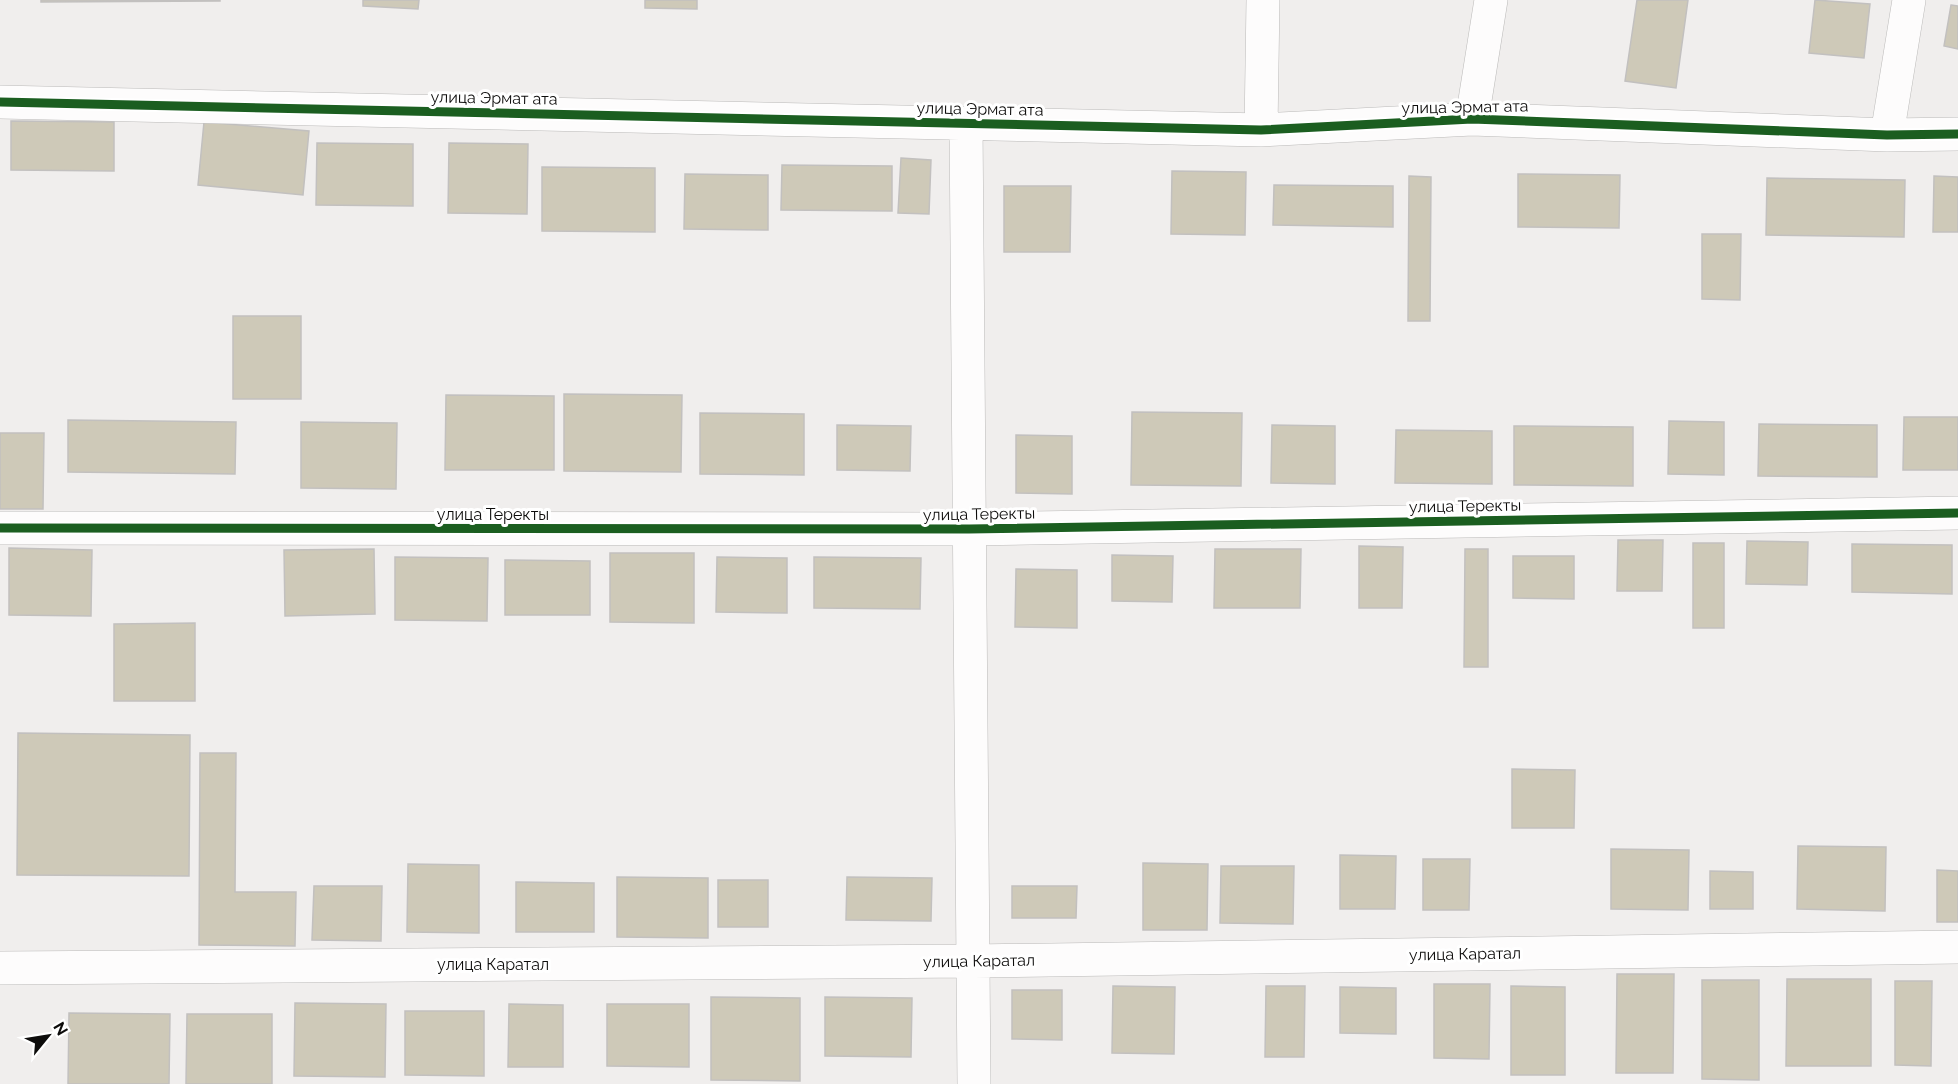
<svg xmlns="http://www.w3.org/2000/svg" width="1958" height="1084" font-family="Raleway,sans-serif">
<rect width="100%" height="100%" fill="#f0eeed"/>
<!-- building -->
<path fill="#cec9b8" stroke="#c2c0bf" stroke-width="1.5" d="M41 0H220V1L41 2Z
M363 0H419L418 9 363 6Z
M645 0H697V9L645 8Z
M1637 0H1688L1676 88 1625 81Z
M1815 0 1870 4 1864 58 1809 53Z
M1951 5 1958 6V49L1944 46Z
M11 121 114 122V171L11 170Z
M204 122 309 131 303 195 198 185Z
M317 143 413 144V206L316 205Z
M449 143 528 144 527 214 448 213Z
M901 158 931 160 929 214 898 213Z
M782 165 892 166V211L781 210Z
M542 167 655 168V232L542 231Z
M1172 171 1246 172 1245 235 1171 234Z
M685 174 768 175V230L684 229Z
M1518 174 1620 175 1619 228 1518 227Z
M1409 176 1431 177 1430 321H1408Z
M1934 176 1958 177V232H1933Z
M1767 178 1905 180 1904 237 1766 235Z
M1274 185 1393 186V227L1273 225Z
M1004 186H1071L1070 252H1004Z
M1702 234H1741L1740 300 1702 299Z
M233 316H301V399H233Z
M564 394 682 395 681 472 564 471Z
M446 395 554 396V470H445Z
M1132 412 1242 413 1241 486 1131 485Z
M700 413 804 414V475L700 474Z
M1904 417H1958V470H1903Z
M68 420 236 422 235 474 68 472Z
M1669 421 1724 422V475L1668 474Z
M301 422 397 423 396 489 301 488Z
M1759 424 1877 425V477L1758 476Z
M837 425 911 426 910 471 837 470Z
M1272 425 1335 426V484L1271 483Z
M1514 426 1633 427V486L1514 485Z
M1396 430 1492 431V484L1395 483Z
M0 433H44L43 509H0Z
M1016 435 1072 436V494L1016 493Z
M1618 540H1663L1662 591H1617Z
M1747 541 1808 542 1807 585 1746 584Z
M1693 543H1724V628H1693Z
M1852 544 1952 545V594L1852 592Z
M1359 546 1403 547 1402 608H1359Z
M9 548 92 550 91 616 9 615Z
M374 549 375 614 285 616 284 550Z
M1215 549H1301L1300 608H1214Z
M1465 549H1488V667H1464Z
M610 553H694V623L610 622Z
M1112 555 1173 556 1172 602 1112 601Z
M1513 556H1574V599L1513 598Z
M395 557 488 558 487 621 395 620Z
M717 557 787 558V613L716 612Z
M814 557 921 558 920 609 814 608Z
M505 560 590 561V615H505Z
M1016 569 1077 570V628L1015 627Z
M195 623V701H114V624Z
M18 733 190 735 189 876 17 875Z
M200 753H236L235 892H296L295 946 199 945Z
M1512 769 1575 770 1574 828H1512Z
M1798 846 1886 847 1885 911 1797 909Z
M1611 849 1689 850 1688 910 1611 909Z
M1340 855 1396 856 1395 909H1340Z
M1423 859H1470L1469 910H1423Z
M1143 863 1208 864 1207 930H1143Z
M408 864 479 865V933L407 932Z
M1221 866H1294L1293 924 1220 923Z
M1937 870 1958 871V922H1937Z
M1710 871 1753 872V909H1710Z
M617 877 708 878V938L617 937Z
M847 877 932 878 931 921 846 920Z
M718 880H768V927H718Z
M516 882 594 883V932H516Z
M314 886H382L381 941 312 940Z
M1012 886H1077L1076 918H1012Z
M1617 974H1674L1673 1073H1616Z
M1787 979H1871V1066H1786Z
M1702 980H1759V1080L1702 1079Z
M1895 981H1932L1931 1066 1895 1065Z
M1434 984H1490L1489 1059 1434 1058Z
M1113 986 1175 987 1174 1054 1112 1053Z
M1266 986H1305L1304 1057H1265Z
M1511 986 1565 987V1075H1511Z
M1340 987 1396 988V1034L1340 1033Z
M1012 990H1062V1040L1012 1039Z
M711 997 800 998V1081L711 1080Z
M825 997 912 998 911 1057 825 1056Z
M295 1003 386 1004 385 1077 294 1076Z
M509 1004 563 1005V1067H508Z
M607 1004H689V1067L607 1066Z
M405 1011H484V1076L405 1075Z
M69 1013 170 1014 169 1084H68Z
M187 1014H272V1084H186Z"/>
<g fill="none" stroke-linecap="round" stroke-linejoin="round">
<!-- minor casing -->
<g stroke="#bbbab9" stroke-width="34">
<path id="minor" d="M0 102 1261 130 1472 119 1887 135 1958 134
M1472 119 1491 0
M966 124 974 1084
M1261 130 1263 0
M1887 135 1909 0
M0 528 969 529 1958 513
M0 968 974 961 1958 947"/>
</g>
<!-- minor -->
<use href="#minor" stroke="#fdfcfc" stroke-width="33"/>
<!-- cycleway casing -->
<g stroke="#fff" stroke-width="13">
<path id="cycleway" d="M0 102 1261 130 1472 119 1887 135 1958 134
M0 528 969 529 1958 513"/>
</g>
<!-- cycleway -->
<use href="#cycleway" stroke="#1b5e20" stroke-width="9"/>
</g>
<g text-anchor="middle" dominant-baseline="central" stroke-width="6" stroke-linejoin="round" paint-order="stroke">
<!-- street labels -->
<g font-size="16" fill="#0d0c0b" stroke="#fff">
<text transform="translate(494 98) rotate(1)">улица Эрмат ата</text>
<text transform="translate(1465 107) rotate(-1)">улица Эрмат ата</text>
<text transform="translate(980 109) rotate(1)">улица Эрмат ата</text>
<text transform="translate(1465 506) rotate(-1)">улица Теректы</text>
<text x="493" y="514">улица Теректы</text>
<text transform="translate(979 514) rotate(-1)">улица Теректы</text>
<text transform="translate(1465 954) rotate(-1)">улица Каратал</text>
<text transform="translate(979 961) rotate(-1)">улица Каратал</text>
<text x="493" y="964">улица Каратал</text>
</g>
</g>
<!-- north arrow -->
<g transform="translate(48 1036) rotate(60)" stroke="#ffffff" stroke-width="4.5" paint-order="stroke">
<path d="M0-4.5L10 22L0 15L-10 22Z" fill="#0d0c0b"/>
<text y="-9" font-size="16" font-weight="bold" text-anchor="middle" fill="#0d0c0b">N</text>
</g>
</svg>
